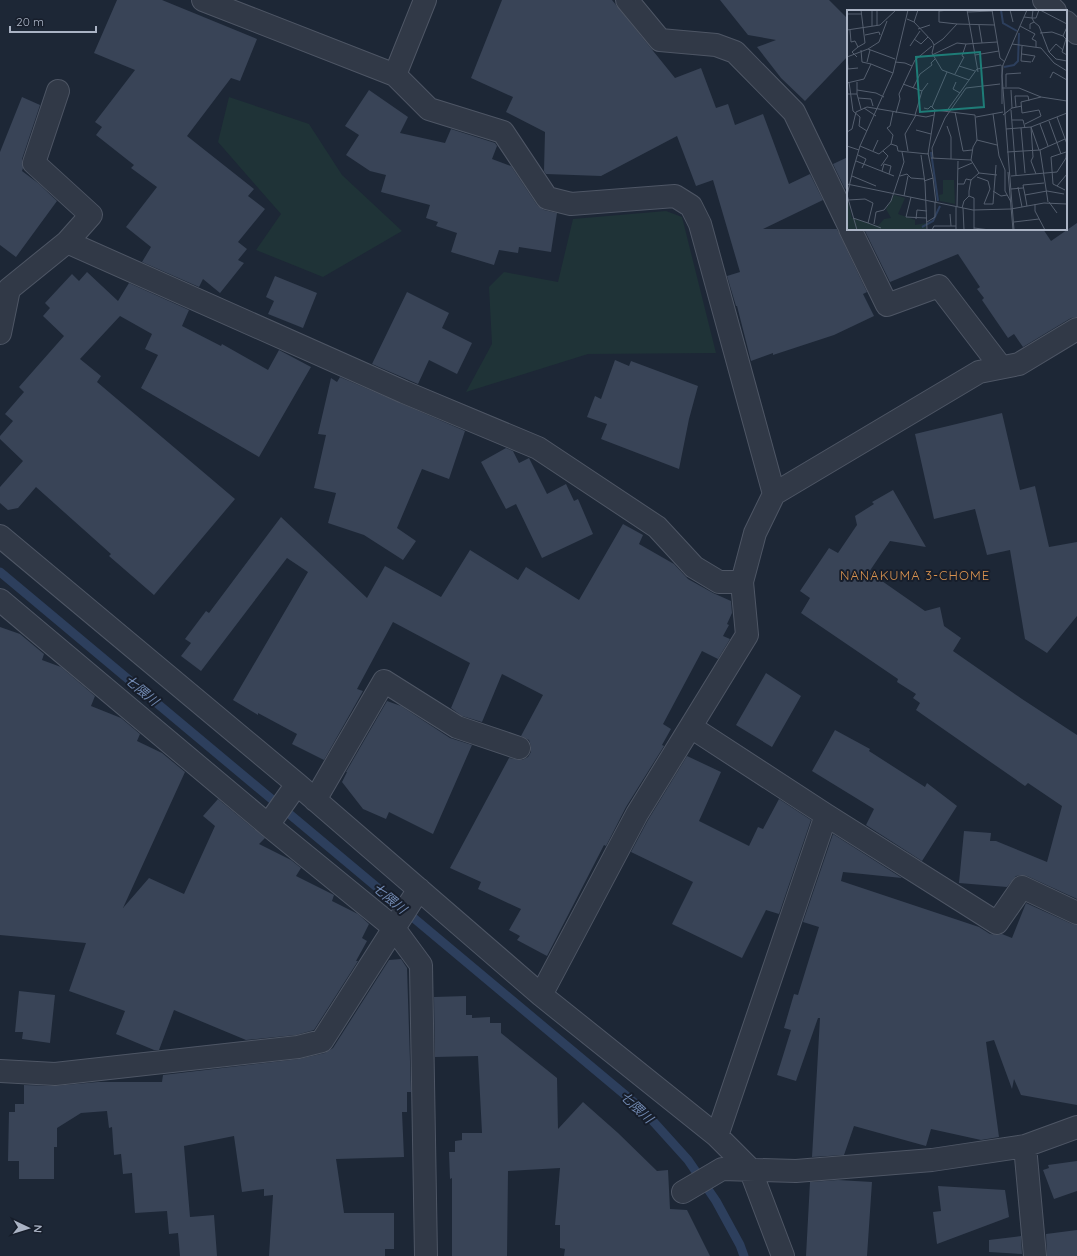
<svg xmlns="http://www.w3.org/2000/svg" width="1077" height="1256" font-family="Quicksand,'Noto Sans JP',sans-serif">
<rect width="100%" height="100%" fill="#1d2736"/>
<!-- green -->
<path fill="#1f3337" d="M229 97 309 124 342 175 402 231 323 277 256 250 281 214 218 142Z
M666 211 682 217 716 353 588 354 466 392 492 344 489 287 504 272 558 282 573 219Z"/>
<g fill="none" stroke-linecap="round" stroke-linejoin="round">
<!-- stream -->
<path stroke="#2d3f5d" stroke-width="9" d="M0 572 642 1109 688 1160 716 1201 740 1245 744 1256"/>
</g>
<!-- building -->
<path fill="#394457" d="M117 0H162L257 39 240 81 231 78 187 136 254 189 248 196 265 209 238 242 247 249 238 260 244 263 220 293 203 279 199 287 142 262 151 247 126 227 157 187 131 168 134 165 96 135 102 127 95 122 135 70 94 53Z
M502 0H612L675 78 701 68 716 108 728 104 735 125 763 114 789 184 810 174 823 200 763 229H837L867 292 863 294 874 316 834 335 773 355V353L751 361 737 306H736L727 276 740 272 713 180 696 186 677 136 601 176 546 174 544 171 545 132 506 112 513 97 471 78Z
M720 0H829L848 19V56L805 101 781 78 757 47 776 40 748 35Z
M369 90 408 117 400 133 445 143 451 129 495 143 497 146 492 159 511 166 537 205 544 210 557 213 551 252 519 247 518 253 499 250 494 265 451 252 457 233 436 226 438 222 426 218 430 205 381 192 386 175 370 171 346 155 359 135 345 126Z
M22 97 40 105 22 159 23 168 22 171 38 183 57 201 16 257 0 245V152Z
M848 157V188L845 189 833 164Z
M1077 223V317L1071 318 1023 347 1014 334 1008 338 982 300 984 298 977 289 980 287 958 254 890 282 864 229H1043L1051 241Z
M87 272 118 301 129 283 189 310 182 326 221 346 222 344 268 370 279 350 311 367 259 457 141 388 158 355 145 349 152 334 120 316 80 359 101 376 97 382 235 499 154 595 109 556 111 554 36 487 18 508 8 510 0 503V487L23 461 0 439V436L13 421 5 414 24 392 19 387 64 336 43 316 50 308 45 303 72 274 79 281Z
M275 276 317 293 303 328 268 314 274 301 266 297Z
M407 292 449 313 442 328 472 343 457 374 429 360 418 384 372 364Z
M615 360 629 366 631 361 698 386 689 419 679 469 601 439 607 424 587 417 595 396 601 399Z
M340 377 465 431 449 479 422 469 397 528 416 541 403 560 364 535 328 523 336 493 314 488 326 435 318 434 331 378 337 382Z
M1002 413 1020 490 1035 486 1049 547 1077 542V616L1047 653 1025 639 1010 550 987 555 975 509 934 519 915 434Z
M506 448 513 451 519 463 529 458 547 494 566 484 574 501 578 499 593 534 542 558 516 504 506 509 481 462Z
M893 490 926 547 890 541 869 572 925 611 940 607 944 626 961 638 953 651 1022 699 1077 735V899L1027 876 1022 875 1016 876 1007 887 959 883 964 831 991 833 990 841H996L1047 862 1062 806 1028 783 1025 786 916 710 920 703 913 698 916 694 897 682 898 679 801 613 810 598 800 591 829 548 838 553 857 525 855 516 874 504 872 502Z
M281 517 367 598 385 566 441 597 470 550 518 580 526 567 579 600 623 524 643 535 639 544 674 564 688 579 713 593 731 601 732 613 727 624 729 625 723 636 730 639 718 659 702 651 663 724 671 729 662 745 664 746 626 807 606 846 604 845 547 956 517 940 520 936 509 930 521 909 478 889 481 882 450 868 509 758 522 760 528 757 531 752V746L529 740 521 736 543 695 502 674 482 722 462 716 451 708 470 663 393 622 357 689 363 691 324 760 292 744 297 734 258 713V715L233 700 308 572 287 558 201 671 181 656 191 643 185 639 206 611 209 613Z
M0 627 20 634 44 654 42 660 61 667 95 696 91 706 121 718 140 734 137 741 162 753 185 772 123 908 149 878 184 894 215 826 203 816 218 799 265 838 259 844 291 860 301 868 296 876 334 895 332 901 358 914 369 924 362 938 367 941 356 961H358L314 1030 296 1035 246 1040 174 1010 159 1050H154L116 1034 125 1011 69 991 86 943 0 935Z
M766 673 801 696 772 747 736 725Z
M387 701 401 706 450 738 472 745 433 834 389 812 386 819 363 809 342 782 347 772H346Z
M835 730 870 749 869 751 925 787 927 783 957 806 922 861 866 825 874 809 812 771Z
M687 756 721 772 699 821 749 846 758 827 763 829 779 799 811 820 779 914 766 910 742 958 672 924 693 882 631 852 648 820Z
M833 834 902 878 843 872 841 881 979 927 990 934 996 935 1002 934 1012 938 1026 903 1072 924 1077 925V1105L1021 1095 1014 1079 1012 1089 994 1040 986 1042 999 1137 981 1140 931 1129 926 1146 854 1126 844 1155 812 1157 820 1018H818L796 1081 777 1075 791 1030 784 1028 794 994 798 995 819 927 803 922Z
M401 959 407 968 411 1092H407V1112H402L404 1157 336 1159 344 1213H394V1249H385V1256H269L273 1195 264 1196V1189L242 1192 234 1136 184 1146 190 1217 214 1215 217 1256H180L178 1233 169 1234 167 1211 135 1213 132 1173 123 1174 121 1154 114 1155 112 1127 109 1128 107 1111 81 1113 57 1128V1147H54V1179H19V1161H8L9 1112H15V1104H24V1085L54 1086 98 1082H162L163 1075 299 1059 325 1053 333 1048 389 960Z
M19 991 55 995 50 1043 22 1039 23 1032H15Z
M466 996V1015H472V1018L490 1017V1023H501V1033L557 1078 558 1129 583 1102 618 1133 657 1171 668 1170 670 1209 687 1210 710 1256H564L565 1249 560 1248V1225H555L560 1168 508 1171 507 1256H452V1178L450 1179 449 1152H455V1141L462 1140V1133H482L478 1056 435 1057 434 997Z
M1077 1161V1191L1054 1199 1043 1170 1049 1168 1048 1165Z
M838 1180 872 1182 867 1256H806L810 1182Z
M938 1186 1005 1190 1009 1217 937 1244 933 1212 941 1211Z
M1077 1230V1256H1047L1046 1234Z
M1021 1236 1022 1254 989 1252V1240Z"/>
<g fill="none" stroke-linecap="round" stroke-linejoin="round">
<!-- minor casing -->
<g stroke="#4e5665" stroke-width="24">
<path id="minor" d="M203 0 395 75 429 109 503 132 547 198 571 204 675 196 691 206 700 224 774 494
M627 0 660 40 716 45 735 52 794 112 848 224
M1044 0 1055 11
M1066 22 1077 33
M395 75 425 0
M850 229 887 305 939 286 1001 367
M67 242 404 392 538 448 657 527 694 567 719 582H742
M0 333 9 289 67 242 91 215 34 163 58 91
M0 536 297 784 541 995 717 1136 750 1169 783 1256
M0 600 268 825 393 927 421 965 426 1256
M691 727 826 815 997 923 1022 887 1077 913
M315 800 384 681 457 727 519 748
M268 825 297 784
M541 995 637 814 747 635 742 582 755 533 774 494 979 372 1019 364 1077 329
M0 1071 55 1074 298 1047 322 1041 419 889
M717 1136 826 815
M1025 1146 1035 1256
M683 1192 722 1169 796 1171 932 1160 1025 1146 1077 1127"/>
</g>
<!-- minor -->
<use href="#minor" stroke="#313947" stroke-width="22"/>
</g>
<g text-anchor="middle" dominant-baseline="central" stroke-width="4" stroke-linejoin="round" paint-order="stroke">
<!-- neighbourhood labels -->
<g font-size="13" letter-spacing="1" fill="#da934f" stroke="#171e2b">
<text x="915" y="575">NANAKUMA 3-CHOME</text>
</g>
<!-- water labels -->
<g font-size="13" font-style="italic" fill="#7088b0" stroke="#171e2b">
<text transform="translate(142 690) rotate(40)">七隈川</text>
<text transform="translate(390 898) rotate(40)">七隈川</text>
<text transform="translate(637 1107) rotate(43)">七隈川</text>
</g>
</g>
<!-- overview -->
<g transform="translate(847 10)">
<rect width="220" height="220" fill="#1d2736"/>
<path d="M96 170H107L108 194 93 191 92 185 96 184ZM47 185 58 188 51 204 68 210V215L79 213V220H0V187L5 208 31 216 37 209 44 208 39 199Z" fill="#1f3337"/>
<path fill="none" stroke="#2d3f5d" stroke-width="2" d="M154 0 156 13 170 21M157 57 167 55 171 51 172 23M84 142 91 191M75 217 86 211 93 196"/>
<path fill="none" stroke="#555f6f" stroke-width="1" d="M102 0 92 1V12L110 14M120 0 131 62M145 0 153 48 158 52M163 0 166 12M186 0 185 8H189L192 0M193 0 220 14M120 2 146 1M0 4H14M177 7 185 8 187 12 183 14V19M60 9 67 12 85 31 87 35 85 43 95 60 122 70M67 12 71 0M187 12 192 16 202 42 209 49 220 51M132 15 135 33M25 16V0M30 16V0M173 16 188 24 185 29 189 31V37M220 17 216 26 219 29 215 42 220 45M71 19 83 15M0 20 33 15 49 0M3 20 4 32 8 31 11 37 18 33 14 0M193 23 205 22 216 26M18 25 32 22 33 25M67 29 74 34 81 27M165 34 194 38 207 53 220 61M87 35 96 29 110 14 148 15M63 36 73 21M175 36 174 51 184 52M21 39 32 32 40 11M14 40 15 52 24 54M202 42 209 34 216 40M175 44 188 46 185 52M85 45 110 33 119 34M128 45 152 41M0 47 21 39 48 49M0 47 1 59 11 58M10 47 5 42 11 37M20 52 23 40M48 52 58 53 65 56M155 55V94M112 56 128 61M108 64 117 47 115 46 119 34 150 32M203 68 206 62 220 70M2 72 6 101 13 107 12 116 20 121M109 72 106 79 113 83M0 73 17 69 24 54 46 63M56 74 75 81M159 77V64L174 63M66 78 73 64 85 55 84 53 88 49M155 78H172L194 87 220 91M10 80 29 83 37 87M164 80 165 98M0 84H10V72M10 84 14 99M11 88 24 89 26 96M85 97 100 62M169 97 168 86H181L182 91M17 98 29 106M77 98 81 99 84 96 88 100 128 105 130 130 126 137 124 150 132 163 124 170 122 181V186L127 188V220M164 100 169 165M99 102 130 59 154 55M108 102 116 141 125 140M49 103 53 89 52 84 68 50 85 36M146 104 152 146 158 160V181L164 192M68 105 75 81 81 73M156 105 165 98 175 96M129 107 156 102M210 107 220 134M165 110H176L178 118M202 111 214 144M178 114 194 106 192 100 175 103 174 92 194 87M193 114 201 136M100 116 104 127V149M174 118 178 163M159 119 184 117 186 147 184 151 189 164M69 120 84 124M0 122 5 119 9 102 20 97 79 107 87 105M130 130 150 135M44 134 46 125 40 118 43 116 46 102M0 136 12 140M13 136 32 144 44 134 50 136 51 141 81 144 88 100M192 140 184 117 220 103M193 140 201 192M26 141 31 130M61 141 58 124 69 105M160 142 193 140 218 129M11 145 19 149 15 158M74 145 78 173 80 220M84 148 124 150M86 148 85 138 98 108 119 78 153 74M9 151 47 166M34 156 41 146 36 141M111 159 125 153M35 161 37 154 44 156 42 164M161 162 166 220M132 163 150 165M5 166 29 176M53 166 60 164 64 168 77 169M164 166 210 162 219 148 220 136M130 167 141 171 143 179 137 194H146L149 155M86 168 89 193M77 171 86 168 81 143M0 174 126 200 164 199 197 193 220 194M110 174H117L119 169 124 170M210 176 220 164M171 177 175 197M164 179 176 178M218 180 206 174 204 147 219 142M146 181 154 186 160 185M178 185 176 175 197 173M57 186 61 166M64 187 59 207 79 208M1 190 18 189 26 193 21 213 6 208M202 192 210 203M188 194V201L198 220M180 196 178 185 200 181 217 184M109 197V220M110 197 111 151M115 198 117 191 122 186M116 198 117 220M103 204 104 216M69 209 70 200 80 201M80 212 88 207V192M167 212 192 209M21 213 34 218M27 214 29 202 37 200 44 191 57 152 55 142M127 218 143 220M10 220 0 185 6 160 13 136 46 63 61 0M85 220 87 216H109M167 220 155 66 156 55 180 0"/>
<path fill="#1e7c77" fill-opacity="0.15" stroke="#1e7c77" stroke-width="2" d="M133 42 137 97 73 102 69 47Z"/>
<rect width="220" height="220" fill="none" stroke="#aab3c4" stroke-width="2"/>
</g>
<!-- north arrow -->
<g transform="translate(28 1228) rotate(94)" stroke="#171e2b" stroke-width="3" paint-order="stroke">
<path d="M0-3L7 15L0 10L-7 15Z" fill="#aab3c4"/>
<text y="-6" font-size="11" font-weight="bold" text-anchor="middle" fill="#aab3c4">N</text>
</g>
<!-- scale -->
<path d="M10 26v6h86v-6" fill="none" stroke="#aab3c4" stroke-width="2"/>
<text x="16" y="26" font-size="12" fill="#aab3c4" stroke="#171e2b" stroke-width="3" paint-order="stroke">20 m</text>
</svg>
